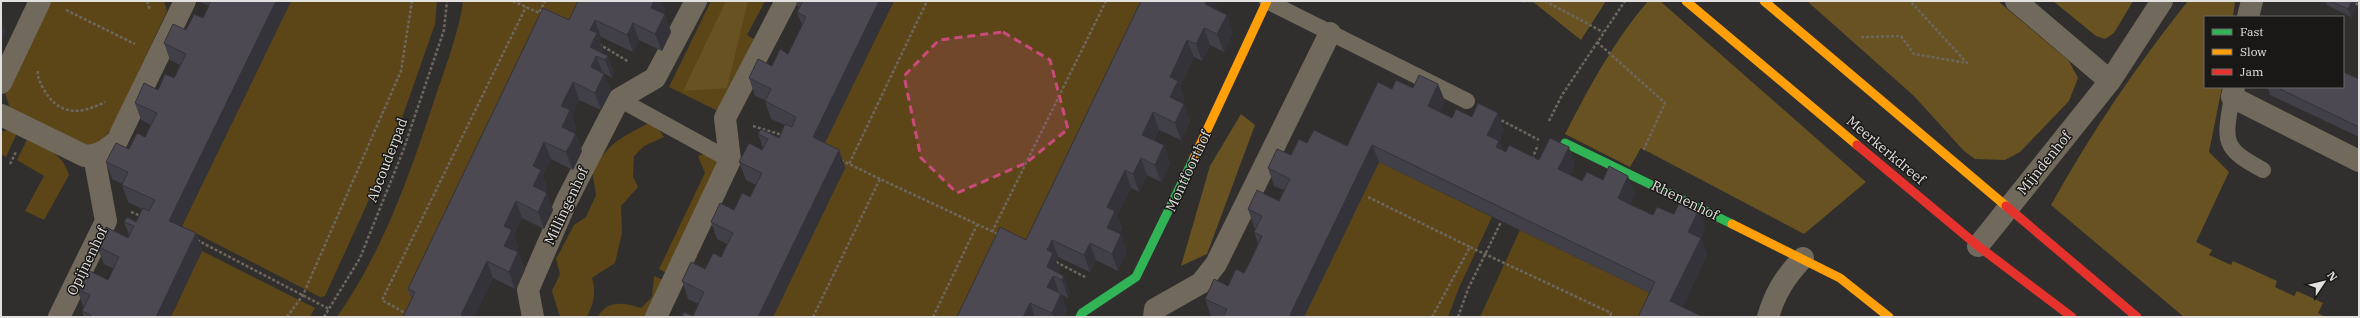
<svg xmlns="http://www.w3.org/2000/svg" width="2360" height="318" font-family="'IBM Plex Serif',serif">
<rect width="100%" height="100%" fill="#312f2d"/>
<!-- green -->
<path fill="#5c4618" d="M49 1H164L167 11 114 124C106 137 98 145 83 148L11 111 4 90Z
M291 1H437L435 24 388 158 325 296 320 297 182 226Z
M463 1H593L418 317H337C385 248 411 171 437 92 446 66 460 28 463 1Z
M711 1H765L747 35 757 41 720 112 669 87Z
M894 1H1156L1034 252 971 317H773L845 168 819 155Z
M653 121 664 137 644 146 634 156 633 177 638 187 621 206 622 233 615 263 592 278C596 294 594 302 587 317H562L559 314 552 291 560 274 556 259 574 225 586 217 596 195 592 170C612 140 622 137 653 121Z
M8 130 17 133 6 157 1 154V132Z
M28 138C46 148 63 154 69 175L44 220 25 211 44 176 17 160Z
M711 152 719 159 670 275 659 269 705 173 698 156Z
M1379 162 1492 217 1458 290 1448 317H1304Z
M1520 230 1662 299 1653 317H1480Z
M202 251 315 308 310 317H171Z
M654 276 667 282 650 317H598C607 299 625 303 641 308L652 297Z"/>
<!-- forest -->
<path fill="#685222" d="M726 1H748L727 88 683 91Z
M1532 1H1606L1581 40Z
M1648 1H1660L1866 182 1804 234 1641 148 1630 167 1565 134C1589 87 1614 41 1648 1Z
M1807 1H1998L2069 61 2078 78 2069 101 2020 152 2005 160 1975 159 1964 151 1914 96Z
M2053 1H2133L2114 33 2105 39 2096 36Z
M2188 1H2235L2233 17H2205V87H2222L2209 152 2229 172 2196 242 2212 250 2209 255 2231 265 2233 261 2277 281 2275 287 2294 296 2297 291 2323 303 2318 313 2325 317H2184L2051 205C2091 133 2136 66 2188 1Z
M1241 114 1255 125 1207 254 1181 266 1210 166Z"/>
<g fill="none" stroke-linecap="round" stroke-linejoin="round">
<!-- path -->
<path stroke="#6c675e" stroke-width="2.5" stroke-dasharray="3 2" stroke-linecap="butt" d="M147 1 150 10
M513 1 539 13 545 1
M1523 1H1534
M1545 1 1603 32
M2351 1 2359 5
M66 10 135 44
M1861 37 1901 36 1914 54 1967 63 1910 1
M1597 42 1665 103 1643 151
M599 44 629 62
M38 71C37 77 40 82 43 88 58 116 80 115 105 102
M1497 118 1539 140
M1549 121 1562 95 1625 1
M753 126 782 135
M1532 159 1538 145
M841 160 849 164
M10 164 16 152
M880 179 849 164 927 1
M1368 197 1470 247
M131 212 141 216
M992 232 1106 1
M197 240 329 309
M1056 262 1087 278
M287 317 303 295 401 71 412 1
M324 317 360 258 403 151 444 30 447 1
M412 317 382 300 526 7
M813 317 880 179 1000 235
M933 317 977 225
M1432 317 1470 247 1611 313 1610 317
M1458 317 1468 289 1501 222"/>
<!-- lane -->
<path stroke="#71695b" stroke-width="16" d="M1267 1 1467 101
M2232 97C2224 142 2222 148 2263 170
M619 99 730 160"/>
<!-- street -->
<path stroke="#71695b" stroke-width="22" d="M2016 1 2110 81
M2248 17 2252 1
M1 83 40 1
M2234 87 2232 97 2359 161
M1 115 85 156C99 156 106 150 117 141L185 1
M1978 246 2110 81 2162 1
M59 317 106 221 94 156
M533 317 528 290 566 202 619 99 655 78 696 1
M656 317 730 160 725 118 786 1
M1154 317 1155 309 1201 283 1216 264 1330 33
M1768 317C1775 293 1785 277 1803 258"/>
<!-- fast -->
<path stroke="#30b455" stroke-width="9" d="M1565 143 1732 224
M1080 317 1082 313 1136 277 1194 158"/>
<!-- slow -->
<path stroke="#ff9f0a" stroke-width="9" d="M1686 1 1857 145
M1764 1 2006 206
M1194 158 1267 1
M1732 224 1840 278 1889 317"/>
<!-- jam -->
<path stroke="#e5322d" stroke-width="9" d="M1857 145 1978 246 2072 317
M2006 206 2137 317"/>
</g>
<!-- wall -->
<path fill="#413f47" d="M198 1H291L181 226 196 233 202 251 170 317H84L82 311 84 307 83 306 77 289 108 280 114 269 104 264 97 246 128 238 129 235 124 222H136L142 209 128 202 122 185 123 184 112 179 106 162 129 149 145 137 151 125 141 120 135 103 158 90 174 78 180 65 170 60 164 43 186 30 203 18 209 6Z
M796 1H893L825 143 839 150 845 167 773 317H682L693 316 699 304 688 299 682 281 705 269 721 257 727 244 717 239 711 222 734 210 750 197 756 185 746 180 739 162 762 150 763 148 758 134 779 138 785 125 771 119 765 101V100L755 96 749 78 772 66 788 54 802 25 797 12 800 8 798 7Z
M1141 1 1217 9V10L1233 32 1224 52 1210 45 1202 61 1194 57 1180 86 1184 98 1182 103 1190 121 1181 140 1159 130 1154 141 1164 145 1170 163 1161 182 1147 175 1139 192 1131 188 1117 216 1122 229 1119 233 1127 251 1118 271 1096 260 1090 272 1058 257 1056 261 1060 271 1058 273 1070 293 1068 298 1061 294 1067 311 1065 317H957L1026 240Z
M2325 1H2354L2356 7 2351 17 2327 5Z
M665 9 663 13 671 32 662 51 639 40 633 52 601 37 600 41 603 51 602 53 608 56 614 73 612 78 603 73 611 91 601 110 579 100 572 116 576 128 574 133 576 134 582 151 573 170 551 159 543 175 547 187 545 192 553 210 544 229 522 218 514 235 518 247 516 251 518 252 525 270 515 289 493 278 474 317H403L412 300 408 289 569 20Z
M2359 79V137L2270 95 2268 87H2343Z
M1413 88 1445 101 1439 112 1452 118 1472 117 1504 130 1499 141 1503 150 1506 152 1539 160 1575 164 1570 175 1582 181 1603 180 1635 193 1630 204 1653 215 1674 214 1705 227 1701 238 1707 255 1682 307 1650 293 1379 162 1304 317H1213L1211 316 1205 299 1228 286 1244 273 1258 244 1254 232 1256 228 1254 227 1248 209 1279 201 1284 190 1274 186 1268 168 1291 155 1307 143 1347 146 1392 89Z"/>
<!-- shaded-wall -->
<path fill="#35333a" d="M276 1H291L176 238 169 221Z
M654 1H662L665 9 657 25 651 8Z
M879 1H893L819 155 813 137Z
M1206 1H1214L1217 9 1211 22 1205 4Z
M2352 1H2354L2356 7 2351 17 2348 9Z
M665 14 671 32 662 51 655 34Z
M1227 15 1233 32 1224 52 1217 34Z
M1 17 6 31 1 42Z
M595 20 601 37 600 41 603 51 600 58 596 56 603 73 591 67 590 30Z
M633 23 639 40 633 52 627 35Z
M1204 28 1210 45 1202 61 1196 44Z
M1187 40 1194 57 1180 86 1184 98 1177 114 1170 97V77Z
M608 56 614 73 612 78 605 60Z
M604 74 611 91 601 110 595 93Z
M573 82 579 100 572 116 576 128 568 144 562 127 561 106Z
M1438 84 1445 101 1434 123 1428 106Z
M1184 104 1190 121 1181 140 1175 123Z
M1153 112 1159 130 1148 152 1142 135Z
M1498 113 1504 130 1493 152 1487 135Z
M576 134 582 151 573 170 566 152Z
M1499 141 1505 158 1496 147Z
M544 142 551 159 543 175 547 187 539 204 533 186V166Z
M1164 145 1170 163 1161 182 1155 165Z
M1372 145 1379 162 1304 317H1289Z
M1569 147 1575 164 1565 187 1558 169Z
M839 150 845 167 773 317H758Z
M1141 158 1147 175 1139 192 1133 174Z
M1125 170 1131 188 1117 216 1122 229 1114 245 1107 228V207Z
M1628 176 1635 193 1624 215 1618 198Z
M547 193 553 210 544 229 538 212Z
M516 201 522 218 514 235 518 247 511 263 504 246V226Z
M1699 210 1705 227 1695 249 1688 232Z
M196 233 202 251 170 317H156Z
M1121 234 1127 251 1118 271 1112 254Z
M1701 238 1707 255 1678 317 1670 301Z
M1052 240 1058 257 1056 261 1060 271 1056 278 1053 276 1059 293 1047 287V250Z
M1090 243 1096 260 1090 272 1084 255Z
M518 252 525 270 515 289 509 272Z
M487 261 493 278 474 317H462L461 315Z
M1064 276 1070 293 1068 298 1062 280Z
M1061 294 1067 311 1065 317H1053L1052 313Z
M1030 303 1035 317H1023Z"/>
<!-- building -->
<path fill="#4c4953" stroke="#35333a" d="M211 1H276L169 221 196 233 156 317H90L91 315 82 311 90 295 77 289 86 269 108 280 119 257 97 246 106 227 128 238 134 226 124 222 127 217 136 222 143 208 149 211 155 200 122 185 128 172 106 162 116 143 129 149 137 133 145 137 157 113 135 103 144 83 158 90 165 74 174 78 186 54 164 43 173 24 186 30 194 14 203 18Z
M578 1H654L651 8 665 14 655 34 633 23 627 35 595 20 590 30 597 33 590 47 608 56 605 60 596 56 591 67 604 74 595 93 573 82 561 106 570 110 562 127 576 134 566 152 544 142 533 166 541 170 533 186 547 193 538 212 516 201 504 226 512 230 504 246 518 252 509 272 487 261 461 315 465 317H403L415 292 408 289 543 8 569 20Z
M803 1H879L813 137 839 150 758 317H682L684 312 693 316 704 292 682 281 691 262 705 269 713 253 721 257 733 233 711 222 720 203 734 210 742 193 750 197 762 173 739 162 749 143 762 150 768 139 758 134 761 129 779 138 785 124 792 127 796 117 765 101 771 89 749 78 758 59 772 66 780 49 788 54 806 17 797 12Z
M1141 1H1206L1205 4 1227 15 1217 34 1204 28 1196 44 1187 40 1170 77 1178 81 1170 97 1184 104 1175 123 1153 112 1142 135 1164 145 1155 165 1141 158 1133 174 1125 170 1107 207 1115 211 1107 228 1121 234 1112 254 1090 243 1084 255 1052 240 1047 250 1053 253 1047 267 1064 276 1062 280 1053 276 1047 287 1061 294 1052 313 1030 303 1023 317H957L1000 227 1026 240Z
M2330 1H2352L2348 9Z
M2343 72 2359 79V127L2276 87H2343Z
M1419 75 1438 84 1428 106 1452 118 1456 109 1472 117 1478 103 1498 113 1487 135 1499 141 1496 147 1506 152 1509 145 1539 160 1550 138 1569 147 1558 169 1582 181 1587 172 1603 180 1609 166 1628 176 1618 198 1629 204 1653 215 1657 207 1674 214 1680 201 1699 210 1688 232 1701 238 1670 301 1703 317H1638L1655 282 1372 145 1289 317H1223L1227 309 1205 299 1214 279 1228 286 1236 269 1244 273 1250 262 1262 236 1254 232 1262 216 1248 209 1257 190 1279 201 1290 179 1268 168 1277 149 1291 155 1299 139 1307 143 1314 130 1347 146 1378 82 1392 89 1396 80 1413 88Z"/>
<!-- marked area -->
<path fill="#ca4a7c" fill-opacity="0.2" stroke="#ca4a7c" stroke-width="3" stroke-dasharray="8 5" stroke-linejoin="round" d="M1003 32 1050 60 1068 129 1026 163 957 193 921 158 904 76 939 40Z"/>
<g text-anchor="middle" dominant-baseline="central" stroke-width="3" stroke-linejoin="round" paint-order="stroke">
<!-- street labels -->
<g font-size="14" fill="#e3e1df" stroke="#191816">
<text transform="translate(1886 150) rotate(40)">Meerkerkdreef</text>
<text transform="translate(387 160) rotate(-69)">Abcouderpad</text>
<text transform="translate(2044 163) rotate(-51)">Mijndenhof</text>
<text transform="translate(1188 171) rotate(-65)">Montfoorthof</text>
<text transform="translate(1685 200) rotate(26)">Rhenenhof</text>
<text transform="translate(566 206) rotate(-65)">Millingenhof</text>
<text transform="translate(87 261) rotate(-64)">Opijnenhof</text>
</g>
</g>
<!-- border -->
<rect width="2360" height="318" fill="none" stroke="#e3e1df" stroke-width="4"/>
<!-- legend -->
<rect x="2204" y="16" width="140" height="72" fill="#191816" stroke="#6a6866"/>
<rect x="2212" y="29" width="20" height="6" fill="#30b455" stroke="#6a6866"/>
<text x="2240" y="36" font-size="12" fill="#e3e1df">Fast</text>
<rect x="2212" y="49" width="20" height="6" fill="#ff9f0a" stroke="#6a6866"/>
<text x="2240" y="56" font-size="12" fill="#e3e1df">Slow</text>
<rect x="2212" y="69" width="20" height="6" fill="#e5322d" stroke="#6a6866"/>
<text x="2240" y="76" font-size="12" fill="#e3e1df">Jam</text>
<!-- north arrow -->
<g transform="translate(2324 282) rotate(55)" stroke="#191816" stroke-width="3" paint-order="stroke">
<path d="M0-3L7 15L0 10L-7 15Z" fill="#e3e1df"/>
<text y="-6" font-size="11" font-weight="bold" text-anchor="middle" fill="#e3e1df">N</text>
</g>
</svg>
